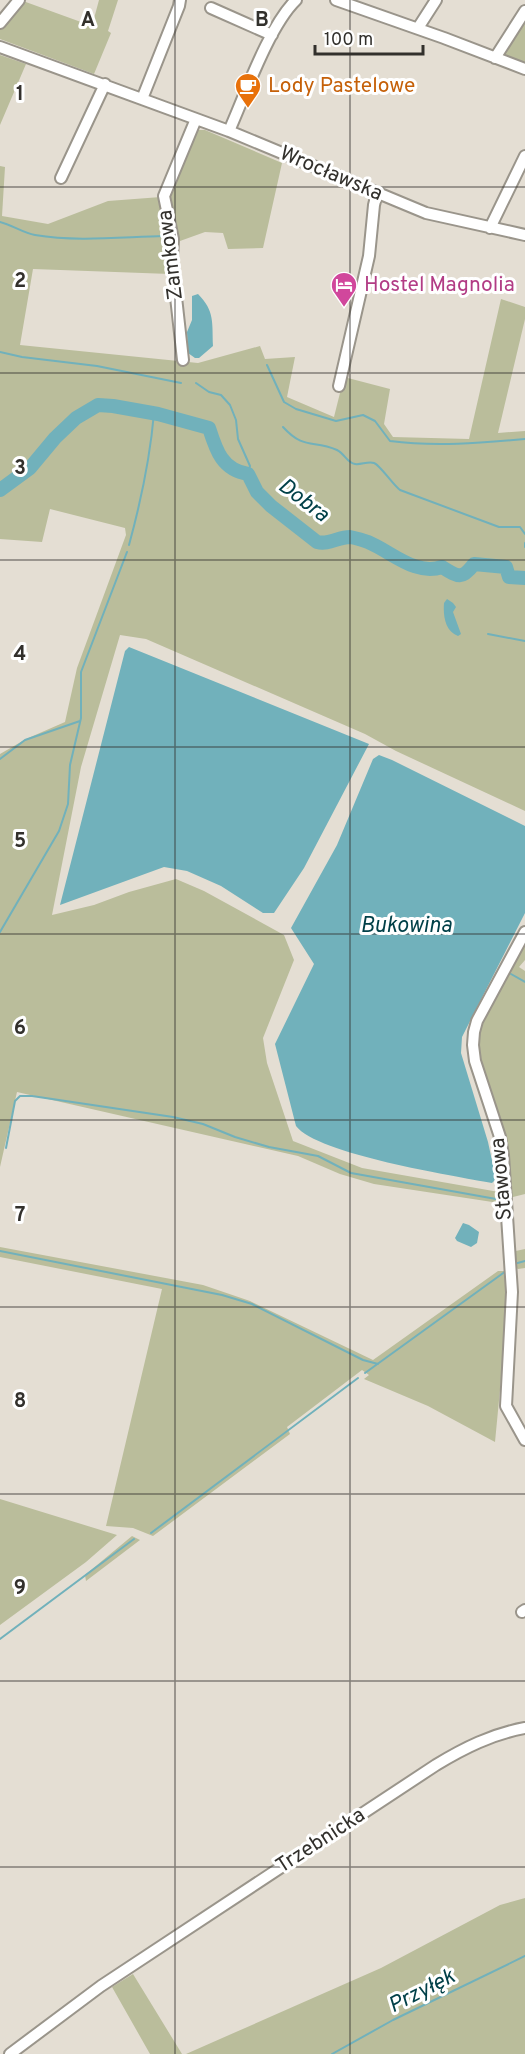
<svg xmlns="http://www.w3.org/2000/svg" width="525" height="2054" font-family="Overpass,sans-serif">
<rect width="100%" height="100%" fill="#e4ded3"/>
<!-- green -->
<path fill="#babd9b" d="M99 0H118L108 31 111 33 94 74 0 39V26L23 1 92 26Z
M525 16V65L501 56Z
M0 55 26 64 0 125Z
M194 130H205L282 163 263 248 228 249 223 233 205 232 180 241 169 211V188Z
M0 166 5 167 2 216 48 224 108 201 161 197 167 236 170 274 33 269 20 345 198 363 260 346 265 359 295 357 287 397 334 417 344 377 390 389 384 424 393 437 469 439 501 299 525 307V319L498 433 525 431V811L396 751 365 734 146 639 120 635 81 767 52 915 94 905 129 892 176 879 204 891 284 935 294 960 263 1038 267 1063 293 1141 362 1168 499 1192 501 1199 499 1203 374 1184 340 1174 298 1156 17 1092 0 1167V754L26 739 65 722 77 668 126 535 125 528 50 509 42 542 0 539V494C12 488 25 478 33 468 49 450 79 410 105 407 113 407 124 410 133 411L134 407 113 403H98L88 408 54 436 28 468 0 487Z
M525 941V960L519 967 525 971V1194L509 1198 476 1041 479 1024Z
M0 1247 203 1285 250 1301 373 1360 498 1271H506L504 1348 495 1442 428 1406 364 1379 369 1375 362 1370 287 1427 290 1434 153 1536 133 1528 106 1526 162 1289 0 1257Z
M525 1249V1268L518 1269 515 1267 511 1252Z
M0 1499 117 1535 86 1562 0 1625Z
M132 1536 140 1540 86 1581 85 1575Z
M525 1898V2054H186L381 1968 500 1905Z
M133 1974 182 2054H150L112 1987Z"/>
<!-- water -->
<path fill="#71b1bb" d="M198 294C215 311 212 323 213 346L199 358H195L188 353 187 332 192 320V296Z
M447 599 453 603 456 607 453 612 461 634 458 636C445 631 443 616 444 603Z
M129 647 369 744 304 868 274 913H263L221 886 187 871 164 867 60 905 125 651Z
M379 755 392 760 525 826V913L462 1037 461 1053 488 1142 496 1179 492 1183C454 1176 317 1154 296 1126L275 1044 314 964 291 928 337 845 373 759Z
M463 1223 469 1225 479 1232 477 1243 471 1247 457 1241 455 1238Z"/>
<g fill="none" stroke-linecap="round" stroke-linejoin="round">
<!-- stream -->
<path stroke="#71b1bb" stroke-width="2" d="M0 222C12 225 23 233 35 235 77 242 121 237 164 236
M0 352 22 357 97 366 181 383
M267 365 284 402 296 409 336 421 363 415 375 421 390 441C435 447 481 443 525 439
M196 383 209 392 221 395 230 405 236 420 238 439 250 466 248 474
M283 427C305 451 313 439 337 450 345 454 347 463 355 464 361 465 368 461 374 463 380 465 393 485 400 490L499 527H520L525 534
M525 543V547
M129 545C141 501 150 459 154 413
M488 634 525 641
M0 759 25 740 80 721
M0 932 59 831 68 804 70 765 81 718V672L127 552
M511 974 525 982
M6 1148 15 1101 20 1096H32L173 1117 203 1124 235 1137 269 1147 318 1156 351 1173 496 1199
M0 1251 222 1295 252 1304 363 1360 378 1364
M514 1264 525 1261
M365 1373 506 1271
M151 1533 358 1378
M0 1639 134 1539
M332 2054 393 2020 525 1956"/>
<!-- river -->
<path stroke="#71b1bb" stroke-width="14" d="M0 490 30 468 55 438 76 418 98 405 113 406 158 414 209 428C216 450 222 470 248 474L257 492 271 506 317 542C329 545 338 537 350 537 355 538 363 540 368 542 392 552 415 576 442 567 458 577 462 580 474 564L506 567 509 577 525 578"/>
<!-- minor casing -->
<g stroke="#9a958b" stroke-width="14">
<path id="minor" d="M336 0 444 38 525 69
M211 8 272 35
M0 23 19 0
M418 28 436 0
M0 47 229 131 426 213 525 235
M495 58 525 11
M142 99 179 6 180 0
M229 131C245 95 269 26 296 0
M61 178 105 84
M490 228 525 156
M183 360 172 261 173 239 164 196 196 119
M339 386 369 256 374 205 377 193
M525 932 477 1021 474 1032 473 1045 475 1061 500 1137 503 1155 512 1292 506 1406 525 1440
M522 1612 525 1610
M10 2054 101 1986 436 1765C464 1748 492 1734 525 1728"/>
</g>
<!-- minor -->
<use href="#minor" stroke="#fff" stroke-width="10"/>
</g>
<!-- grid -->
<path fill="none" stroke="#32302c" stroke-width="1.5" stroke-opacity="0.55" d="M175 0V2054M350 0V2054M0 187H525M0 373H525M0 560H525M0 747H525M0 934H525M0 1120H525M0 1307H525M0 1494H525M0 1681H525M0 1867H525"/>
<!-- icons -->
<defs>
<g id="cafe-pin" transform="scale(1.35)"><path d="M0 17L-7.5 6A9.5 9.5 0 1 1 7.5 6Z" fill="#e8710a" stroke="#fff"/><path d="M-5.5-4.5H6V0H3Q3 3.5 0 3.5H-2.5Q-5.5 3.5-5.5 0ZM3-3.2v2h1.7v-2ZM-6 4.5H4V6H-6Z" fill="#fff"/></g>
<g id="hotel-pin" transform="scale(1.35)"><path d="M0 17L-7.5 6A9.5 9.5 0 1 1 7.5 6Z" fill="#d1479c" stroke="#fff"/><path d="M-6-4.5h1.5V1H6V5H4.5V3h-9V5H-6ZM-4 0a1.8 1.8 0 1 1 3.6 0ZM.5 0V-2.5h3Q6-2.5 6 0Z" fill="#fff"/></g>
</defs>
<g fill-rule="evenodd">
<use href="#cafe-pin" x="248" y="86"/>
<use href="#hotel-pin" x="344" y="285"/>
</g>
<g text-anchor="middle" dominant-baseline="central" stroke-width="6" stroke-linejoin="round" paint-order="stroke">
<!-- food labels -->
<g font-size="21" fill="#c56008" stroke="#fff" text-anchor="start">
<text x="268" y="86">Lody Pastelowe</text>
</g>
<!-- street labels -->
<g font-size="21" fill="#32302c" stroke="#fff">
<text transform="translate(331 174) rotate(23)">Wrocławska</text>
<text transform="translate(171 255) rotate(-97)">Zamkowa</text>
<text transform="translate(502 1179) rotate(-95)">Stawowa</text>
<text transform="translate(321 1841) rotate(-33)">Trzebnicka</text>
</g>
<!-- hotel labels -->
<g font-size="21" fill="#b23c85" stroke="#fff" text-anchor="start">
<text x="364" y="285">Hostel Magnolia</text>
</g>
<!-- water labels -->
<g font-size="22" font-style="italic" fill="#014048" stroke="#fff">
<text transform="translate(303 501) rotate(37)">Dobra</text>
<text x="406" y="926">Bukowina</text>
<text transform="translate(422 1992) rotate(-27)">Przyłęk</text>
</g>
</g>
<g font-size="20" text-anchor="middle" font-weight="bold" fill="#32302c" stroke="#fff" stroke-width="6" stroke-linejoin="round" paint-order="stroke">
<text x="88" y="26">A</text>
<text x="262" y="26">B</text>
<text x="20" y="100">1</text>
<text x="20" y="287">2</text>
<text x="20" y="474">3</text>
<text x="20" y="660">4</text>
<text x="20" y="847">5</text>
<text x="20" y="1034">6</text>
<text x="20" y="1221">7</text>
<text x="20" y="1407">8</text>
<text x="20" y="1594">9</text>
</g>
<!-- scale -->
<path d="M315 45v9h108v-9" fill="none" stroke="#32302c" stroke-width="3"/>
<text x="324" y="45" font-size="18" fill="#32302c" stroke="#ffffff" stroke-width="4.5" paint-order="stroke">100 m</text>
</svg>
